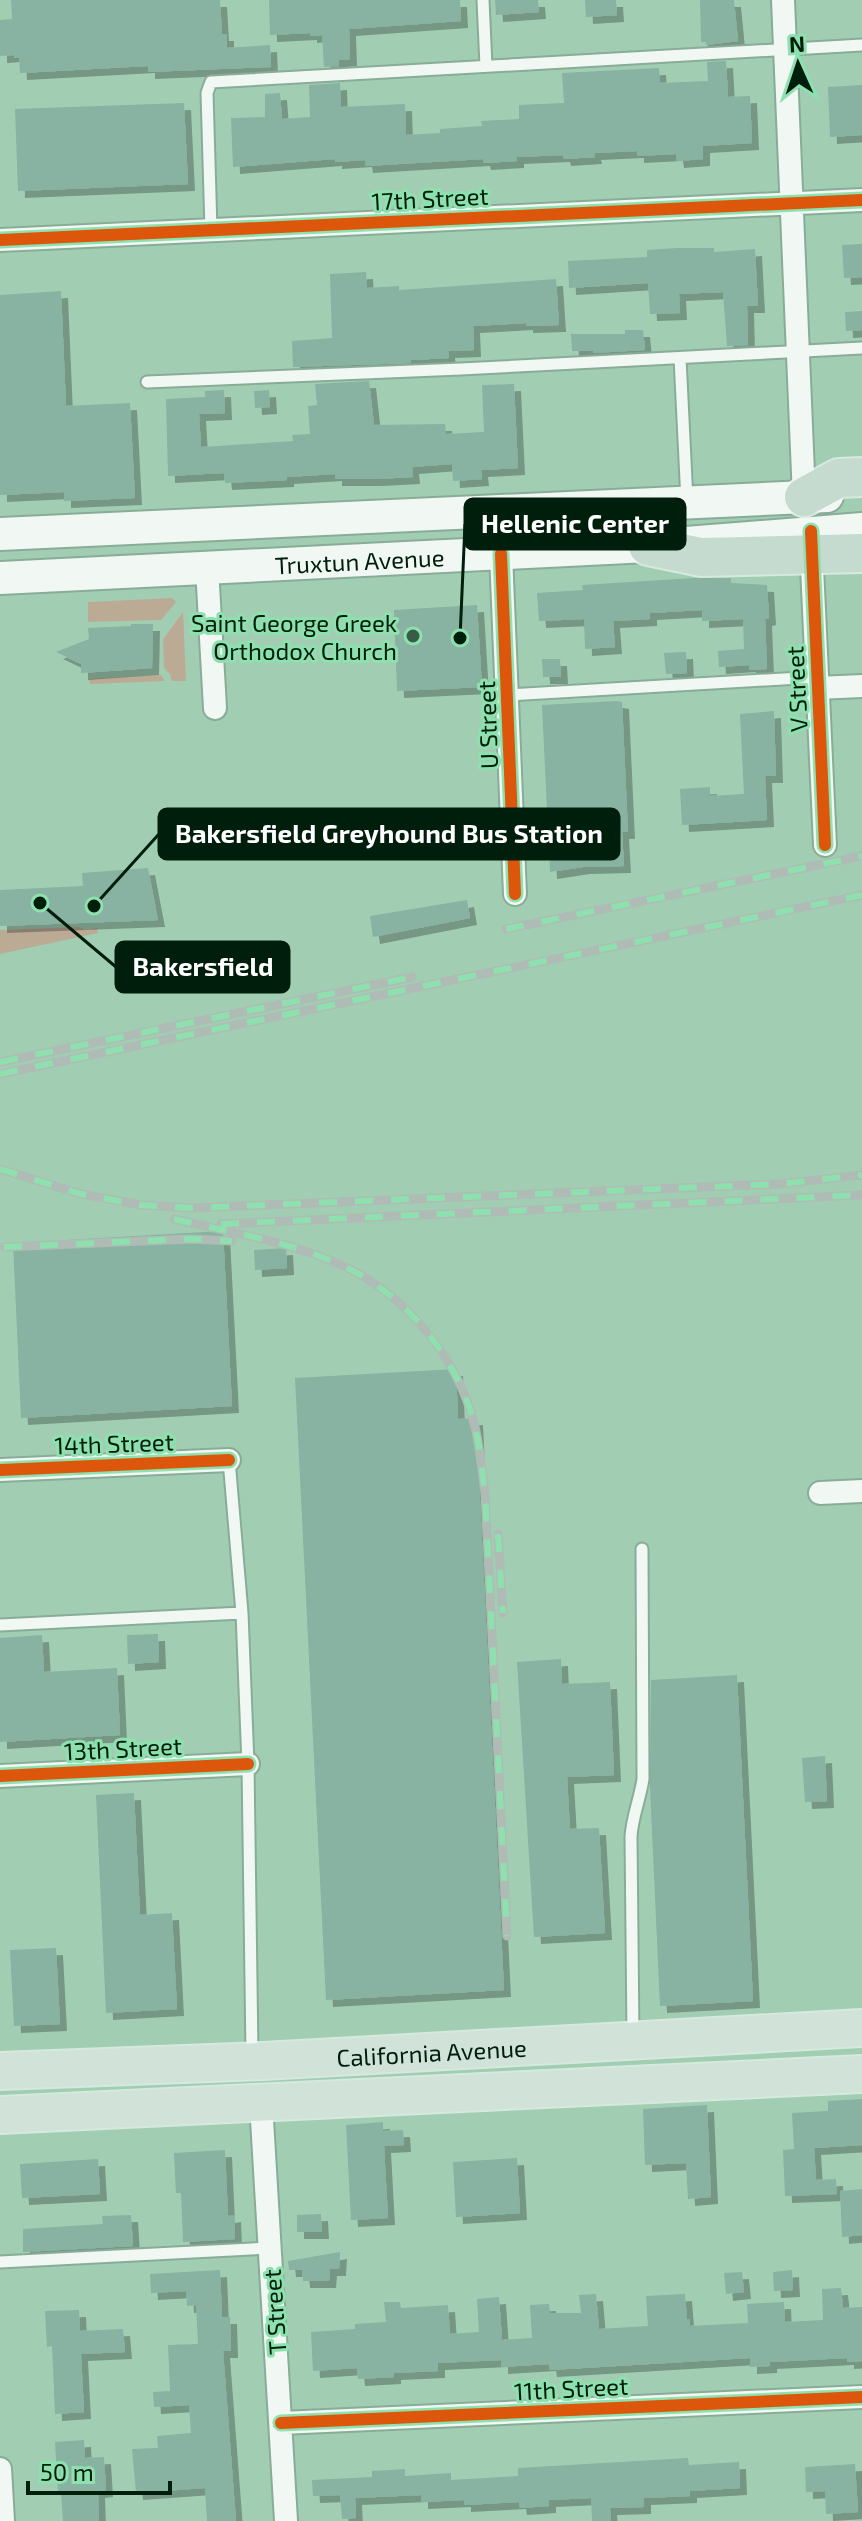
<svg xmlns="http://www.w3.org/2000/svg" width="862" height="2521" font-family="'Exo 2',sans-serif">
<defs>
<filter id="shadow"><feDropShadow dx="7" dy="7" stdDeviation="0" flood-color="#0004"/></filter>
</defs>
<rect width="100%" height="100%" fill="#a1ceb3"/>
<!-- green -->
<path fill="#bcab94" d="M172 598 176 602 161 620 88 622V602Z
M183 612 186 681H172L170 674 164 668 163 639Z
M161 675 165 681 90 684 89 679Z
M79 927 85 930 97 928 98 933 0 954V930Z"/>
<!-- building -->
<path fill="#88b2a1" filter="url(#shadow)" d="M11 0H220L222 34H227V48L270 45 271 67 148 72V66L20 73 19 58H14V55L0 56V20L12 19Z
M269 0H460L461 21 349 29 350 59 339 60V66L324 67 322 35 310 36V33L270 35Z
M495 0H538L539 12 496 15Z
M585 0H616L617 15 586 17Z
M700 0H734L738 41 706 45V42H701Z
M726 61 728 97 750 96 752 143 703 146V159L677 161 676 154 637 156V151L594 153 595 157 564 159 563 155 517 157V161L484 163 483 159 366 166 365 160 335 162V159L233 167 231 118 265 117V94L280 93 282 119 310 117 309 85 340 83 341 107 405 104 406 135 440 133V129L482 126 481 121 519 119V105L564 103 562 73 659 68 660 83 708 81 707 62Z
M862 85V135L830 137 828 87Z
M184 103 188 184 18 191 15 109Z
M862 244V277L844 278 842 245Z
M677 248H714V252L755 249 758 306H747L748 345 727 346 723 292 679 294 680 313 650 314 648 283 569 288 568 261 647 257V250Z
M366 272 367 288 399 286V290L556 279 559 325 526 326V323L473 326 474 350 448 351 449 358 411 360V363L293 367 292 341 332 338 330 274Z
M61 291 66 406 130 403 135 498 64 501V492L0 495V295Z
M862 311V330L846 331 845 312Z
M625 330H643L645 350 593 353V351H572L571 334H625Z
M369 381 374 425 445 424 446 434 484 432 482 385 514 384 518 468 481 470 482 479 453 481 452 464 412 467 413 477 376 479H335V474L287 477V480L225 483 224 473 168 476 166 399 205 397V391L224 390 225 413 199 414 201 447 293 441 292 435 310 434 308 406 317 405 315 384Z
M269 390 270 407 255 408 254 391Z
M694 578H731V583L767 585 769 618 765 619 767 669 749 670V665L719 667 718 651 744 649 743 619 702 621V610L650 613V619L613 621 615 647 585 649 584 619 539 621 537 593 583 590 582 585Z
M477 605 482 687 397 691 394 610Z
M131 624H153L152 668 81 673V664L56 652 89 639 88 628 131 626Z
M686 652 687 673 666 674 664 653Z
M542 659H560L561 677H543Z
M616 701 622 702 628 832H622L624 866 583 867 550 872 542 705Z
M774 711 776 776H765L767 820 682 825 680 789 710 787V796L744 794 740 714Z
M148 868 158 920 0 926V890L83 886 82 873Z
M467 900 470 918 373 937 370 916Z
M223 1231 232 1406 21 1418 13 1243Z
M286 1248 287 1268 255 1270 254 1250Z
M456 1369 458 1419 476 1418 504 1990 326 2000 295 1378Z
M158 1634 159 1662 128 1664 127 1635Z
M42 1635 44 1672 117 1668 120 1735 0 1742V1638Z
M561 1659 562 1684 610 1682 614 1775 567 1777 570 1829 599 1828 605 1933 534 1937 517 1662Z
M737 1675 753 2001 660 2006 650 1788 651 1680Z
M825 1756 827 1801 805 1802 802 1758Z
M134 1793 140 1915 172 1913 177 2009 106 2013 96 1795Z
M56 1948 60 2024 14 2026 10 1950Z
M862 2099V2145L814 2148 816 2180 836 2179 837 2194 785 2196 783 2150 794 2149 792 2113 828 2111V2101Z
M707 2105 711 2197 688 2199 686 2163 645 2165 643 2109Z
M383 2122V2131L403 2130 404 2145 384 2146 388 2218 351 2220 346 2125Z
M225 2150 228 2216 234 2215 235 2239 183 2242 181 2193H176L174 2153Z
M517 2158 520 2213 456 2217 453 2162Z
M98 2159 100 2194 22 2198 20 2164Z
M862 2189V2235L842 2237 840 2191Z
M321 2214 322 2232H297V2215Z
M131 2215 133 2246 23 2252V2229L103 2224 102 2216Z
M340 2252 339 2269H330L329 2281H303L302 2270H289L288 2261Z
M220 2270 222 2317H230L231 2351H223L236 2521H207L205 2488 136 2493 132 2449 158 2448 157 2436 191 2433 189 2405 154 2407 153 2392 170 2391 168 2345 198 2344 196 2305 187 2306 186 2291 151 2293 150 2274Z
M792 2270 793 2290 774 2291 773 2272Z
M742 2272 744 2292 726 2294 724 2273Z
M841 2288 843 2308 862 2307V2361L847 2362V2358L770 2362V2366L750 2367V2358L550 2370 549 2364 501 2367V2360L438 2363V2371L394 2373V2377L358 2379 357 2368 313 2371 311 2332 355 2329V2324L386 2322 384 2302H400L401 2308 448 2305 450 2334 479 2332 477 2299 499 2297 502 2340 532 2338 530 2305 549 2304 550 2313H581L579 2295 596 2294 599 2329 648 2326 646 2296 685 2294 687 2320 690 2319V2326L748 2323 747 2304 784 2302 785 2322 823 2320 822 2289Z
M79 2310 80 2331 123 2329 125 2352 81 2354 84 2412 55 2414 52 2346 47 2347 45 2311Z
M84 2440 85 2458 104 2457 106 2490 98 2491 99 2521H63L61 2493H58L55 2442Z
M688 2458 689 2465 739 2462 740 2488 690 2491V2496L644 2498V2507L610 2508 611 2521H592L591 2498 549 2500V2506L520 2508 519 2502 464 2505V2500L421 2502V2495L355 2498 356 2518 342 2519 340 2495 313 2496 312 2480 372 2477V2471L405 2469V2476L451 2473V2480L518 2476V2468Z
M855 2464 858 2512 826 2514 825 2491 806 2492 805 2467Z"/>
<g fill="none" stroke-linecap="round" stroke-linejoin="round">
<!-- service casing -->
<g stroke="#88ac97" stroke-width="15">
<path id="service" d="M483 0 486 66
M211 230 207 93 211 82 862 45
M680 358 687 501
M147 382 461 369 862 348
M508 695 817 677
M229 1460 242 1613 248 1764 252 2055
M0 1625 242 1613
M633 2036 631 1837C632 1817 640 1799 643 1779L642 1549
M0 2262 270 2248"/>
</g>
<!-- minor casing -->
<g stroke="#88ac97" stroke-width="26">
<path id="minor" d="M783 0 804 497
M0 240 862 200
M811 546 825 845
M501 554 515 894
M207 568 215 708
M817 688 862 686
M0 1470 229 1460
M820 1493 862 1491
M0 1776 248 1764
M261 2103 286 2521
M281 2423 862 2397
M0 2469 3 2521"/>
</g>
<!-- secondary casing -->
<g stroke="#88ac97" stroke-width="36">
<g id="secondary">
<path d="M0 534 827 496"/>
<path id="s1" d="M0 578 648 546 862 529"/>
</g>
</g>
<!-- primary casing -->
<g stroke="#d5e9dd" stroke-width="40">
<g id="primary">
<path id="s2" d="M0 2071 263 2061 862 2028"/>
<path d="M0 2115 862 2074"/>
</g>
</g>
<!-- trunk casing -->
<g stroke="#d5e9dd" stroke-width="42">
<path id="trunk" d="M804 497 839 478 862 477
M648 546 701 557 862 553"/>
</g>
<!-- service -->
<use href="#service" stroke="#f1f8f4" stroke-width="11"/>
<!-- minor -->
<use href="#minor" stroke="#f1f8f4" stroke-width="22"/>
<!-- secondary -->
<use href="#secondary" stroke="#f1f8f4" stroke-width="32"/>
<!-- primary -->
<use href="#primary" stroke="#d1e2d9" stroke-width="36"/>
<!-- trunk -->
<use href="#trunk" stroke="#c6dbd0" stroke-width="38"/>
<!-- rail casing -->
<g stroke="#afbcb5" stroke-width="9">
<path id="rail" d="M506 929 862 856
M0 1062 412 977
M0 1074 862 895
M0 1169 81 1194 141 1205 191 1208 779 1184 862 1175
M174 1219C224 1231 279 1240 327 1259 399 1286 457 1353 475 1427 480 1448 482 1471 485 1493L507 1936
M221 1224 862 1195
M4 1247 190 1239 232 1241
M498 1534 503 1613"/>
</g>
<!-- rail -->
<use href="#rail" stroke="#8ee1af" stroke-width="6" stroke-dasharray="18" stroke-linecap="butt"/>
<!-- cycleway casing -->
<g stroke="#8ee1af" stroke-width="17">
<path id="cycleway" d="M0 240 862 200
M811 531 825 845
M501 554 515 894
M0 1470 229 1460
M0 1776 248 1764
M281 2423 862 2397"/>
</g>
<!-- cycleway -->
<use href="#cycleway" stroke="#dc560c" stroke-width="12"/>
</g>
<!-- markers -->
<circle fill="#385c46" stroke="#8ee1af" stroke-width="3" cx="413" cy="636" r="8"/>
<g text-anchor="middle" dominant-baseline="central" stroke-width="6" stroke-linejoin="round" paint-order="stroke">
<!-- street labels -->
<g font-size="24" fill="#001e0c" stroke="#8ee1af">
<text transform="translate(430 198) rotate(-3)">17th Street</text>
<text stroke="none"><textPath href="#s1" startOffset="360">Truxtun Avenue</textPath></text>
<text transform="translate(796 689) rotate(-93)">V Street</text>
<text transform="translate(487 725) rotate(-92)">U Street</text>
<text transform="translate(114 1443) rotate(-2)">14th Street</text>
<text transform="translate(123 1748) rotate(-3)">13th Street</text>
<text stroke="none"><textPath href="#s2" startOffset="432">California Avenue</textPath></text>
<text transform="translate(274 2312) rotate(-94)">T Street</text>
<text transform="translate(571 2388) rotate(-3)">11th Street</text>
</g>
<!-- poi labels -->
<g font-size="24" fill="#001e0c" stroke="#8ee1af" text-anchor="end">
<text x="397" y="622">Saint George Greek<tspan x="397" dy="28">Orthodox Church</tspan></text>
</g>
</g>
<!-- callouts -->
<path fill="none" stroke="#001e0c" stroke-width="3" d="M460 638L465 524M94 906L159 834M40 903L116 967"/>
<g fill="#001e0c" stroke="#8ee1af" stroke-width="3">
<circle cx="460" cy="638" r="8"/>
<circle cx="94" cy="906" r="8"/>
<circle cx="40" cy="903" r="8"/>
</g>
<g fill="#001e0c" stroke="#001e0c" stroke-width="3">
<rect x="465" y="499" width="220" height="50" rx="8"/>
<rect x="159" y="809" width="460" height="50" rx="8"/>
<rect x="116" y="942" width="173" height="50" rx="8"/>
</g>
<g font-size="26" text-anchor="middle" font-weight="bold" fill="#fff">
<text x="575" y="533">Hellenic Center</text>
<text x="389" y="843">Bakersfield Greyhound Bus Station</text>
<text x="203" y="976">Bakersfield</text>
</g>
<!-- north arrow -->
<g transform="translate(798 64) rotate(357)" stroke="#8ee1af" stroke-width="6" paint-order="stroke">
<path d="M0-6L14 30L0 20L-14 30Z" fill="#001e0c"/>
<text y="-12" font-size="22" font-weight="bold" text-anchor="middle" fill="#001e0c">N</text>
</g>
<!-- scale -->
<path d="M28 2481v12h142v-12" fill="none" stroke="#001e0c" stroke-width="4"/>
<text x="40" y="2481" font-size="24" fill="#001e0c" stroke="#8ee1af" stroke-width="6" paint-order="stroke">50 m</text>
</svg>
